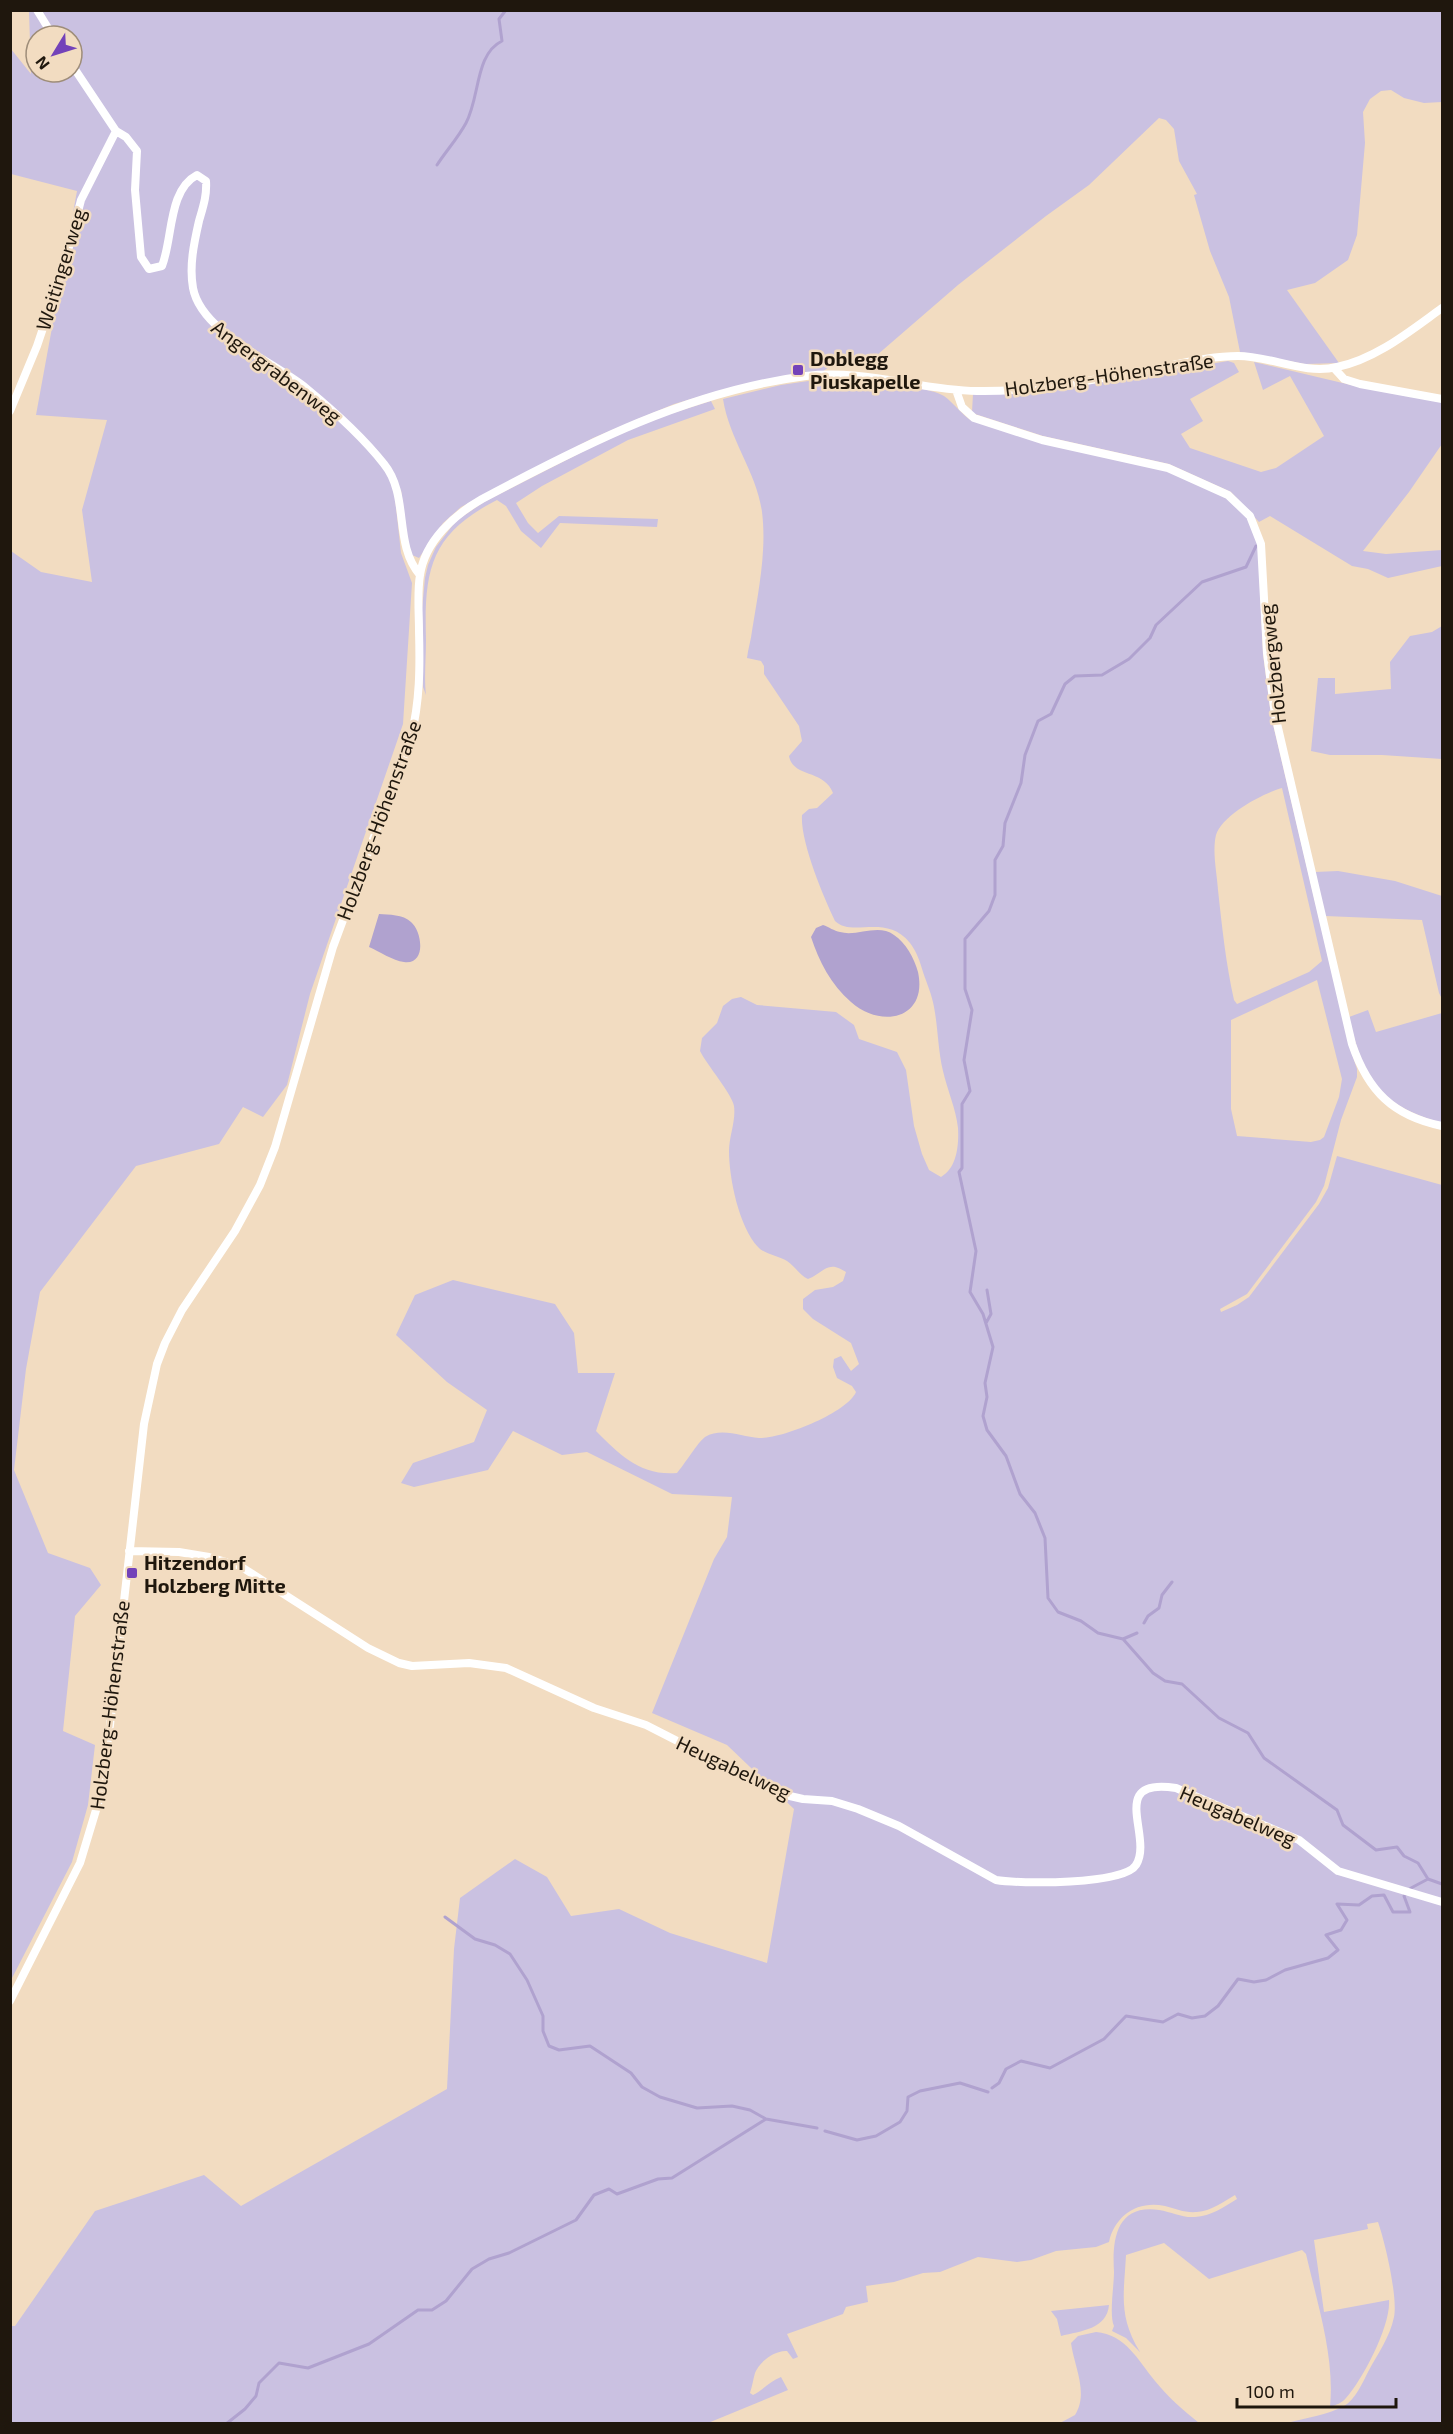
<svg xmlns="http://www.w3.org/2000/svg" width="1453" height="2434" font-family="'Exo 2',sans-serif">
<rect width="100%" height="100%" fill="#f2dcc1"/>
<!-- green -->
<path fill="#cac1e1" fill-rule="evenodd" d="M29 11H1442V102L1424 103 1404 98 1391 90 1381 91 1370 99 1363 112 1365 143 1357 235 1348 260 1315 283 1287 290 1339 363 1305 364 1240 352 1229 297 1210 251 1194 195 1197 194 1179 161 1174 129 1166 120 1159 118 1089 185 1046 216 958 285 869 362 842 358 822 372 719 391 674 404 593 438 461 507 443 523 419 558 412 555 409 549 401 490 395 498 401 553 412 583 403 724 310 994 287 1085 263 1117 243 1107 219 1144 136 1166 40 1292 26 1369 14 1470 48 1553 90 1568 101 1585 75 1616 63 1731 95 1745 88 1805 72 1862 11 1980V551L41 572 92 582 82 510 107 420 36 415 77 191 11 174V49L31 74ZM36 36H72V72H36Z
M1228 361 1234 363 1239 372 1190 399 1203 421 1181 434 1190 448 1261 472 1276 468 1324 436 1290 376 1263 390 1254 362 1351 385 1442 401V444L1409 492 1363 551 1386 554 1442 550V566L1388 578 1368 569 1352 566 1270 516 1259 522 1231 492 1169 464 1043 436 975 414 972 412 973 394 1086 385Z
M822 379C845 379 927 385 944 396 954 403 961 414 972 421L1167 471 1227 498 1247 518 1258 544 1263 654 1271 716 1349 1045 1357 1069V1077L1341 1120 1324 1186 1316 1202 1247 1294 1220 1309 1221 1312 1237 1305 1249 1297 1319 1204 1328 1188 1337 1156 1442 1185V2423H1287C1305 2418 1328 2415 1344 2406 1355 2400 1363 2382 1368 2372 1377 2355 1390 2337 1394 2317 1398 2297 1385 2242 1378 2222L1367 2224 1368 2229 1314 2240 1324 2312 1389 2300C1391 2325 1363 2379 1346 2398 1342 2403 1336 2405 1330 2407 1335 2356 1317 2303 1306 2254L1302 2250 1209 2279 1164 2243 1126 2255C1124 2294 1118 2316 1140 2352L1126 2338 1112 2331 1114 2326C1109 2315 1114 2286 1114 2272 1112 2240 1116 2204 1159 2210 1172 2212 1182 2218 1195 2217 1211 2216 1224 2207 1237 2199L1235 2195C1223 2202 1211 2211 1197 2212 1185 2213 1176 2209 1165 2206 1138 2200 1115 2215 1109 2242L1096 2247 1056 2251 1031 2260 1017 2262 978 2257 940 2272 923 2273 894 2282 866 2286 868 2302 846 2307 843 2314 787 2334 798 2357 793 2359 787 2351C775 2350 759 2362 755 2373 753 2380 752 2387 750 2393L753 2395C763 2390 770 2381 781 2377L788 2390 708 2423H11L10 2326H15L95 2211 204 2175 241 2206 447 2089 454 1949 460 1898 515 1859 547 1877 571 1916 619 1909 670 1933 767 1963 794 1809 727 1745 652 1713 714 1559 727 1537 732 1497 672 1494 587 1452 562 1455 513 1431 488 1470 414 1487 401 1483 413 1463 474 1442 487 1410 447 1382 396 1335 415 1295 453 1280 555 1304 574 1333 578 1373H615L596 1431C620 1455 640 1476 677 1473 684 1465 698 1442 705 1437 722 1427 742 1437 759 1438 781 1439 847 1413 856 1392L852 1386 837 1378 833 1367 834 1359 841 1356 851 1371 859 1364 851 1343 813 1319 803 1309V1299L815 1290 833 1287 843 1281 846 1272C827 1259 824 1273 808 1279 799 1275 795 1266 787 1261 779 1256 764 1254 758 1247 739 1227 729 1178 729 1151 729 1136 736 1121 734 1106 732 1094 707 1065 700 1051L702 1038 717 1023 723 1006 732 999 741 997 757 1005 836 1012 854 1025 859 1039 897 1052 906 1070 914 1126 922 1154 929 1170 941 1177C957 1168 959 1145 958 1128 956 1109 947 1089 943 1071 938 1050 938 1028 934 1007 932 995 927 984 923 972 920 962 917 952 910 943 886 913 852 938 835 921 823 896 800 841 802 815L809 809 817 808 833 793C824 769 793 778 789 756L802 741 799 726 764 674V666L761 661 747 658C748 649 751 640 752 631 758 593 767 551 762 512 757 473 729 439 723 399L781 385ZM1282 788 1322 961 1309 972 1237 1004 1234 1000C1226 964 1222 927 1218 890 1217 873 1212 852 1216 835 1222 815 1263 793 1282 788ZM1317 980 1342 1079 1339 1097 1324 1137 1320 1140 1311 1142 1237 1136 1231 1109V1020Z
M711 401 715 409 628 440 542 486 516 503 528 523 538 533 559 516 658 519 657 527 560 523 541 548 521 531 506 506 497 500C430 534 424 570 426 640 426 658 424 678 426 695L423 687 422 609 425 578 428 565 436 547 456 521 484 502 596 445 654 419Z
M1442 626V759L1382 755H1330L1311 751 1318 678H1335V694L1391 689 1390 662 1410 636 1432 632Z
M1338 871 1395 881 1442 896V999L1439 993 1422 920 1325 916 1315 872Z
M1368 1010 1376 1032 1442 1013V1123C1379 1105 1363 1079 1349 1017Z
M1109 2305C1107 2329 1081 2331 1061 2336L1057 2319 1051 2311Z
M1096 2332C1126 2335 1137 2359 1155 2381 1168 2397 1183 2410 1199 2423H1060L1075 2415C1089 2393 1074 2366 1071 2343L1078 2336Z"/>
<!-- water -->
<path fill="#b0a2cf" d="M379 914C389 915 403 914 411 922 422 931 427 965 404 962 393 961 379 951 369 947Z
M823 925C829 927 834 931 840 932 857 937 878 923 894 935 906 943 914 958 918 972 928 1019 881 1029 851 1002 831 985 819 961 811 937L816 928Z"/>
<g fill="none" stroke-linecap="round" stroke-linejoin="round">
<!-- stream -->
<path stroke="#b0a2cf" stroke-width="3" d="M437 165C446 151 458 138 466 123 480 97 475 54 502 41L499 19 506 10
M1256 546 1246 567 1202 582 1156 625 1150 638 1129 659 1102 675 1075 676 1065 684 1051 714 1038 721 1025 755 1021 783 1005 823 1003 846 995 860V895L989 911 965 939V989L972 1010 964 1060 970 1091 962 1104V1168L959 1172 976 1251 970 1292 983 1314 993 1347 985 1383 987 1397 983 1416 987 1430 1006 1456 1020 1494 1035 1513 1045 1538 1048 1598 1058 1612 1081 1621 1098 1633 1123 1639 1153 1673 1165 1681 1182 1684 1219 1718 1248 1733 1264 1758 1337 1810 1343 1825 1376 1850 1397 1847 1404 1856 1418 1863 1428 1879
M986 1323 991 1314 987 1290
M1144 1623 1148 1616 1159 1608 1162 1595 1172 1582
M1123 1639 1137 1633
M445 1917 475 1939 495 1945 510 1954 527 1980 543 2016V2031L549 2046 559 2050 590 2046 631 2073 642 2087 660 2097 697 2108 732 2106 750 2110 766 2119
M992 2088 999 2083 1006 2069 1021 2061 1050 2068 1104 2039 1126 2016 1163 2022 1178 2014 1192 2018 1205 2016 1218 2006 1238 1979 1254 1982 1266 1980 1285 1970 1328 1958 1338 1950 1326 1935 1341 1930 1347 1920 1337 1904 1359 1905 1372 1896 1384 1895 1393 1912H1410L1404 1896 1411 1888 1428 1879 1442 1884
M825 2131 857 2140 876 2136 900 2122 907 2111 908 2097 920 2091 960 2083 988 2092
M226 2424 245 2409 256 2396 259 2383 279 2363 308 2368 369 2344 418 2310H432L446 2301 472 2269 489 2259 509 2253 576 2220 594 2195 609 2189 617 2194 658 2179 672 2178 766 2119 817 2128"/>
<!-- minor -->
<path stroke="#fff" stroke-width="8" d="M37 10 53 36
M72 65 116 131 126 137 137 151 135 190 141 257 149 269 162 266C173 238 168 190 197 175L206 181C207 196 203 207 199 221 194 243 189 266 193 288 201 332 274 362 306 388 334 411 362 436 384 464 410 496 393 544 420 575
M1334 368 1344 379 1360 384 1442 399
M956 390 962 407 974 418 1042 440 1168 468 1228 495 1250 516 1261 544 1267 653 1275 715 1352 1044C1368 1091 1393 1116 1442 1126
M10 411 37 346 64 266 81 200 116 131
M129 1551 179 1552 209 1557 240 1566 368 1648 399 1663 412 1666 469 1663 506 1668 594 1708 646 1725 781 1794 803 1799 832 1801 858 1809 899 1826 996 1880C1019 1884 1124 1885 1136 1865 1154 1837 1106 1777 1176 1788L1299 1840 1338 1871 1442 1902
M10 2001 80 1863 103 1787 144 1424 157 1364 165 1343 182 1310 235 1231 260 1185 275 1147 333 947 411 737C420 701 420 667 419 631 419 613 417 593 420 575 425 541 454 515 482 499 585 444 689 391 806 376 864 369 920 390 977 391 1038 392 1098 379 1158 368 1184 363 1211 356 1238 356 1271 356 1304 375 1337 367 1376 359 1410 331 1442 308"/>
</g>
<!-- markers -->
<g fill="#7342b9" stroke="#f2dcc1" stroke-width="2">
<rect x="792" y="364" width="12" height="12" rx="3"/>
<rect x="126" y="1567" width="12" height="12" rx="3"/>
</g>
<g text-anchor="middle" dominant-baseline="central" stroke-width="5" stroke-linejoin="round" paint-order="stroke">
<!-- street labels -->
<g font-size="20" fill="#1f170d" stroke="#f2dcc1">
<text transform="translate(60 269) rotate(-73)">Weitingerweg</text>
<text transform="translate(277 371) rotate(37)">Angergrabenweg</text>
<text transform="translate(1109 374) rotate(-8)">Holzberg-Höhenstraße</text>
<text transform="translate(1272 664) rotate(-96)">Holzbergweg</text>
<text transform="translate(378 820) rotate(-70)">Holzberg-Höhenstraße</text>
<text transform="translate(109 1705) rotate(-83)">Holzberg-Höhenstraße</text>
<text transform="translate(734 1767) rotate(25)">Heugabelweg</text>
<text transform="translate(1238 1815) rotate(23)">Heugabelweg</text>
</g>
<!-- poi labels -->
<g font-size="20" font-weight="bold" fill="#1f170d" stroke="#f2dcc1" text-anchor="start">
<text x="810" y="358">Doblegg<tspan x="810" dy="23">Piuskapelle</tspan></text>
<text x="144" y="1562">Hitzendorf<tspan x="144" dy="23">Holzberg Mitte</tspan></text>
</g>
</g>
<!-- border -->
<rect width="1453" height="2434" fill="none" stroke="#1f170d" stroke-width="24"/>
<!-- north arrow -->
<g transform="translate(54 54) rotate(232)"><circle r="28" fill="#f2dcc1" stroke="#9e8d79" stroke-width="1.5"/>
<path d="M0-4.5L10 22L0 15L-10 22Z" fill="#7342b9"/>
<text y="-9" font-size="16" font-weight="bold" text-anchor="middle" fill="#1f170d">N</text>
</g>
<!-- scale -->
<path d="M1237 2398v9h159v-9" fill="none" stroke="#1f170d" stroke-width="3"/>
<text x="1246" y="2398" font-size="18" fill="#1f170d" stroke="#f2dcc1" stroke-width="4.5" paint-order="stroke">100 m</text>
</svg>
